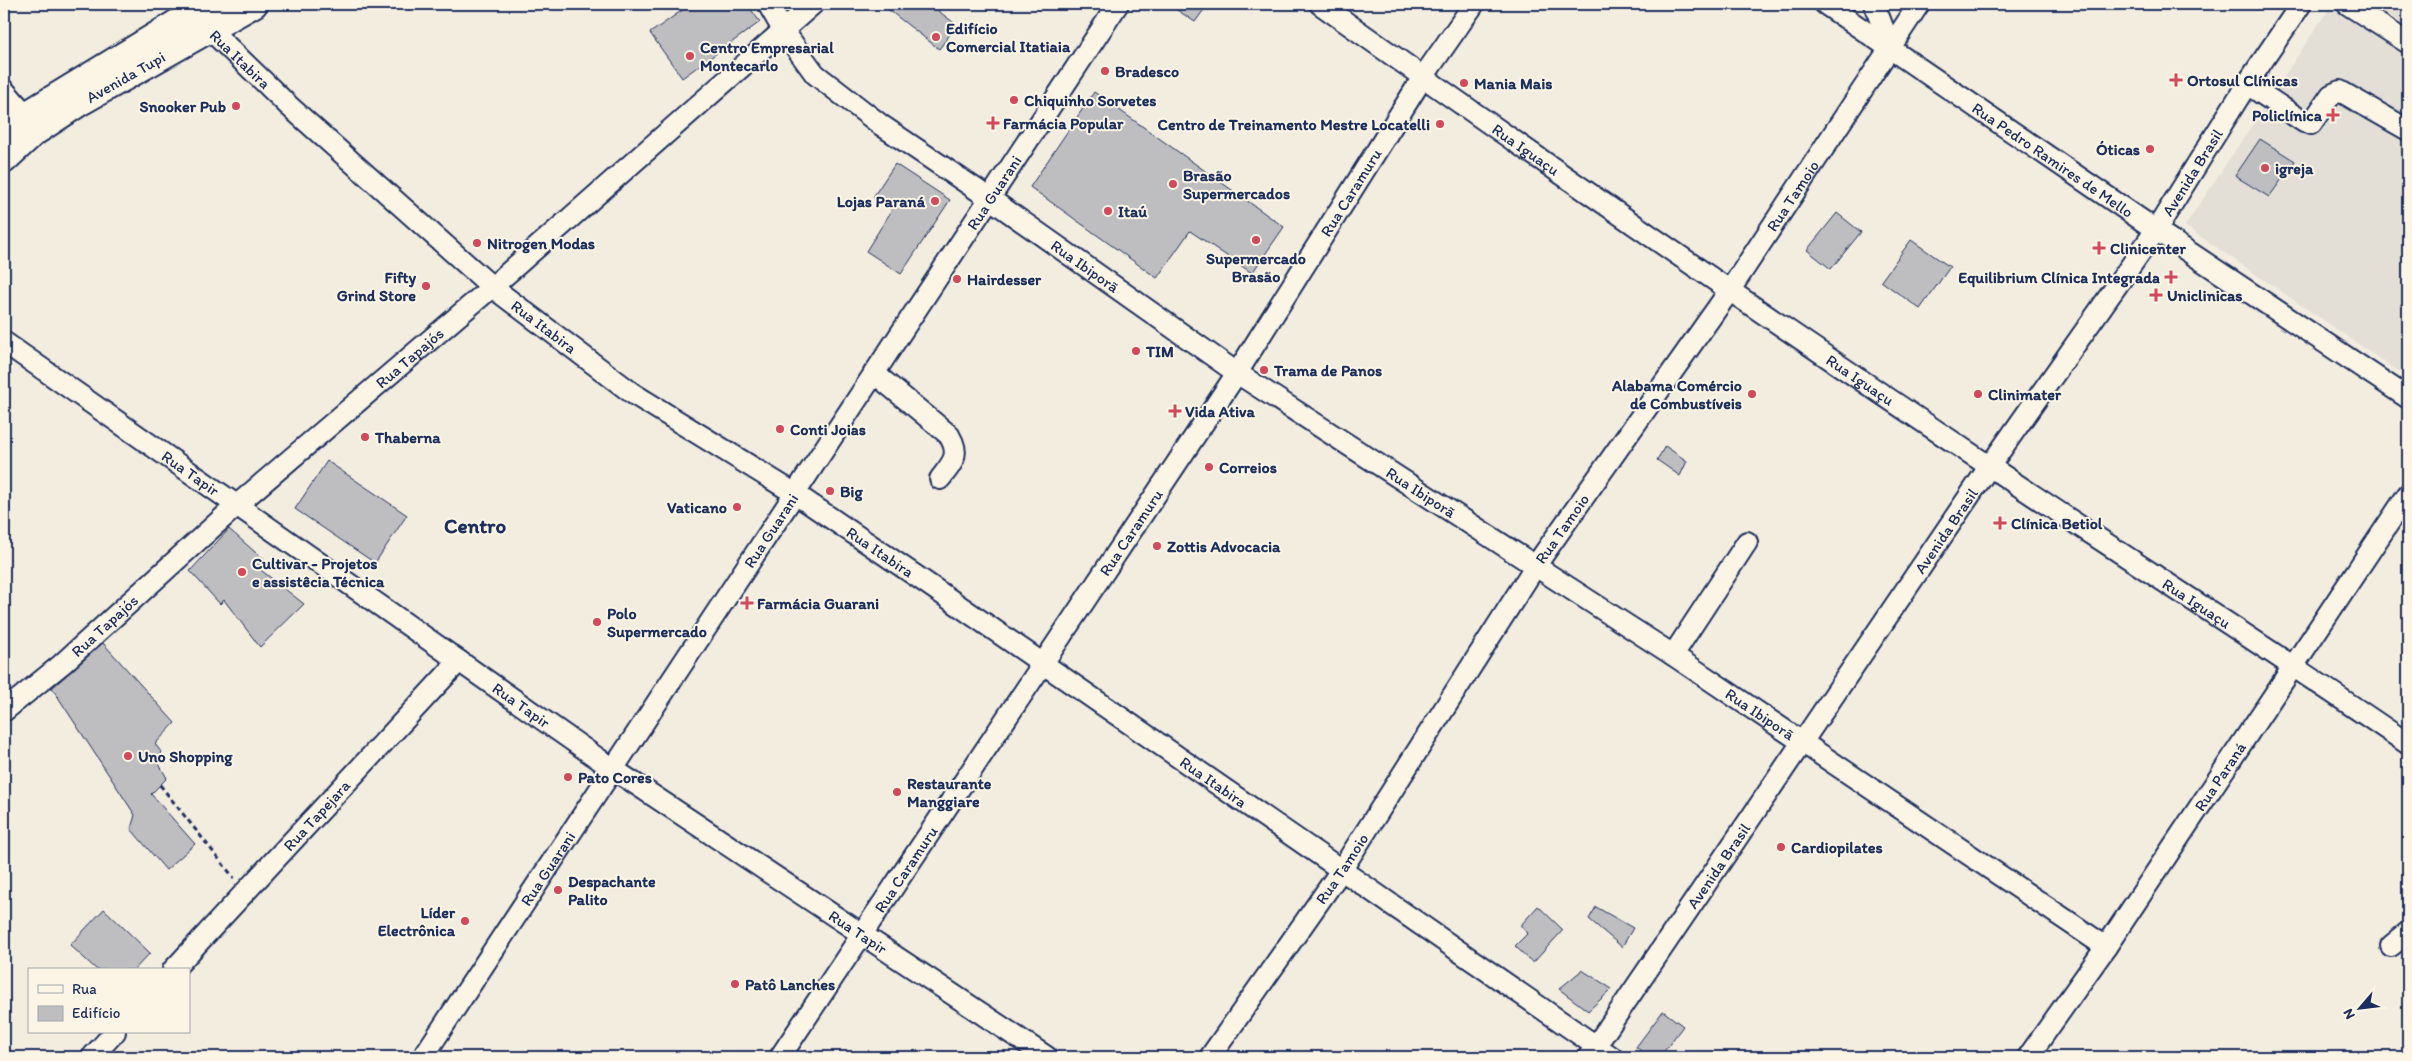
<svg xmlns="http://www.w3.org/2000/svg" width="2412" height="1061" font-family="Itim,sans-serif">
<rect width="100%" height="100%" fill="#f3ede0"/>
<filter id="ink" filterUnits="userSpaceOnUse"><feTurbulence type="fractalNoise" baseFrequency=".02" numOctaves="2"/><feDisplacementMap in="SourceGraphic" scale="10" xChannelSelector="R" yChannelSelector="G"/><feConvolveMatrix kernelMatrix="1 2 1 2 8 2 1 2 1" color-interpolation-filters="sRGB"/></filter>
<g filter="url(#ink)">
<!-- built -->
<path fill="#e3dfd6" d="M2332 4H2408V378L2185 226Z"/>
<!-- building -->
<path fill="#bebec0" stroke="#1b2f5e" d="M691 4H747L760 22 682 78 650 33Z
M881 4H929L957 25 939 49Z
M1168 4H1208L1195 22Z
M1094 92 1284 227 1252 273 1190 231 1157 278 1030 187Z
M2260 139 2295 161 2269 197 2235 176Z
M895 164 950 200 901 274 866 251 892 210 873 197Z
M1837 213 1861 232 1831 269 1807 250Z
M1911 240 1950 267 1920 309 1881 281Z
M1665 446 1687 461 1680 476 1657 460Z
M327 461 407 515 375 563 295 509Z
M229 529 264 560 257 567 304 604 260 647 224 600 220 604 190 571Z
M103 643 175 723 155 744 162 753 156 759 167 778 151 794 195 844 166 870 131 829 135 815 52 688Z
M1538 906 1563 930 1533 963 1515 946 1528 933 1520 926Z
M1596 907 1633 928 1622 947 1589 919Z
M104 909 150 953 134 970H97L70 945Z
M1582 970 1612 989 1588 1011 1559 989Z
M1663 1011 1683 1026 1660 1057H1649L1636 1047Z"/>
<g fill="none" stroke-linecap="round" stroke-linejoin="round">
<!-- minor casing -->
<g stroke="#1b2f5e" stroke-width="24">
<g id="minor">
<path id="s1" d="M768 4 783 30 815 74 881 125 989 198 1237 373 1673 655 2106 947"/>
<path id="s2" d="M1320 4C1541 161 1764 316 1989 466 2128 559 2270 649 2408 744"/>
<path id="s3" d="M1825 4 2156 230 2408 398"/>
<path d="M1874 4 1891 48"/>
<path d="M2347 4 2408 43"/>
<path id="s4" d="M200 20 289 106 492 287 632 393 794 493 919 578 1612 1057"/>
<path d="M2247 84 2304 122 2311 124 2331 95 2340 91 2408 130"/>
<path d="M4 90 26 115"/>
<path id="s5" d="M4 342 613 769 1047 1057"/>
<path d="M874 373 949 435C961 455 953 462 940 479"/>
<path d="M1673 655 1747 542"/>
<path id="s6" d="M4 711 62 664 238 504 492 287 813 4"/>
<path d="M2391 946 2408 932"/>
<path id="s7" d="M173 970 459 661"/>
<path id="s8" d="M1589 1056 1989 467 2156 230 2247 84 2301 4"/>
<path d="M92 1057 115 1032"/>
<path id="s9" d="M423 1057 1118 4"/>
<path id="s10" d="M780 1057 1237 373 1423 77 1474 4"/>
<path id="s11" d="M1210 1057 1342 869 1536 565 1730 290 1919 4"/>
<path id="s12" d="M2028 1057 2106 947 2408 494"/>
</g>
</g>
<!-- major casing -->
<g stroke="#1b2f5e" stroke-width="30">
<g id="major">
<path d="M4 133 26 115 208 4"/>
<path id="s13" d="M4 160 32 134 79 103 254 4"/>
</g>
</g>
<!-- path -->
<path stroke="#1b2f5e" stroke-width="3" stroke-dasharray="5 4" stroke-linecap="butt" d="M160 785 234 878"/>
<!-- minor -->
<use href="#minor" stroke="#fcf5e5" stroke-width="20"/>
<!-- major -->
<use href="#major" stroke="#fcf5e5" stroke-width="26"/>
</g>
</g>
<!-- markers -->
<g fill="#d1495b" stroke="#fcf5e5" stroke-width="2">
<circle cx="936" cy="37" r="5"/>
<circle cx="690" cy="56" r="5"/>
<circle cx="1105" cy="71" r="5"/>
<path d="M2173.5 72.5h5v5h5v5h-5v5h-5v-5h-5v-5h5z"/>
<circle cx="1464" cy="83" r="5"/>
<circle cx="1014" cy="100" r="5"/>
<circle cx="236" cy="106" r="5"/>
<path d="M2330.5 107.5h5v5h5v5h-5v5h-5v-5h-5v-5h5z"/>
<path d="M990.5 115.5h5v5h5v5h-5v5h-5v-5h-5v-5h5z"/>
<circle cx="1440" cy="124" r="5"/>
<circle cx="2150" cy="149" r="5"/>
<circle cx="2265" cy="168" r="5"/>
<circle cx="1173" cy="184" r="5"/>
<circle cx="935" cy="201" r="5"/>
<circle cx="1108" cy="211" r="5"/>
<circle cx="1256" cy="240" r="5"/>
<circle cx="477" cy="243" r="5"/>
<path d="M2096.5 240.5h5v5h5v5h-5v5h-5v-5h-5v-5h5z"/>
<path d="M2168.5 269.5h5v5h5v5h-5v5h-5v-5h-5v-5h5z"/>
<circle cx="957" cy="279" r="5"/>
<circle cx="426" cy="286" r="5"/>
<path d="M2153.5 287.5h5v5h5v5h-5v5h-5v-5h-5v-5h5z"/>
<circle cx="1136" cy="351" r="5"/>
<circle cx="1264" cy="370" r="5"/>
<circle cx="1752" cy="394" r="5"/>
<circle cx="1978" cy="394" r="5"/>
<path d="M1172.5 403.5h5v5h5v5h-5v5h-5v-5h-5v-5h5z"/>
<circle cx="780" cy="429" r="5"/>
<circle cx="365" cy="437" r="5"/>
<circle cx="1209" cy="467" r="5"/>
<circle cx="830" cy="491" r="5"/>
<circle cx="737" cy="507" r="5"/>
<path d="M1997.5 515.5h5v5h5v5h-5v5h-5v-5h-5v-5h5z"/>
<circle cx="1157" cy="546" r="5"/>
<circle cx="242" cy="572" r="5"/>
<path d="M744.5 595.5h5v5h5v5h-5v5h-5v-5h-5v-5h5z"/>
<circle cx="597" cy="622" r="5"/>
<circle cx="128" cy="756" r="5"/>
<circle cx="568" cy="777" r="5"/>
<circle cx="897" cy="792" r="5"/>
<circle cx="1781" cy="847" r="5"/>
<circle cx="558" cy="890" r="5"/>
<circle cx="465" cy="921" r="5"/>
<circle cx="735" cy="984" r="5"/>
</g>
<g text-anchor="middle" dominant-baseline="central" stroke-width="4" stroke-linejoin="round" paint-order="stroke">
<!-- poi labels -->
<g font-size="16" font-weight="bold" fill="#1b2f5e" stroke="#fcf5e5" text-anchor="start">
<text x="946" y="28">Edifício<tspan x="946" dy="18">Comercial Itatiaia</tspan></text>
<text x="700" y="47">Centro Empresarial<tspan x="700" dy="18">Montecarlo</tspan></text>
<text x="1115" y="71">Bradesco</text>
<text x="2187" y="80">Ortosul Clínicas</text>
<text x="1474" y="83">Mania Mais</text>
<text x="1024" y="100">Chiquinho Sorvetes</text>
<text x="226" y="106" text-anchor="end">Snooker Pub</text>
<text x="2322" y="115" text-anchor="end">Policlínica</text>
<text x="1003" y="123">Farmácia Popular</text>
<text x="1430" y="124" text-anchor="end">Centro de Treinamento Mestre Locatelli</text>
<text x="2140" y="149" text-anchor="end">Óticas</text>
<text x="2275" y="168">igreja</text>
<text x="1183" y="175">Brasão<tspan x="1183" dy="18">Supermercados</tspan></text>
<text x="925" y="201" text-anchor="end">Lojas Paraná</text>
<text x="1118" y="211">Itaú</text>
<text x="487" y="243">Nitrogen Modas</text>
<text x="2110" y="248">Clinicenter</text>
<text x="1256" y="258" text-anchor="middle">Supermercado<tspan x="1256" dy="18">Brasão</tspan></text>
<text x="416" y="277" text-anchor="end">Fifty<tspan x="416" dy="18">Grind Store</tspan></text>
<text x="2160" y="277" text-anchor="end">Equilibrium Clínica Integrada</text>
<text x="967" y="279">Hairdesser</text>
<text x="2167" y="295">Uniclinicas</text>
<text x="1146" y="351">TIM</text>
<text x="1274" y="370">Trama de Panos</text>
<text x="1742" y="385" text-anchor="end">Alabama Comércio<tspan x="1742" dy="18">de Combustíveis</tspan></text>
<text x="1988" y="394">Clinimater</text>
<text x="1185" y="411">Vida Ativa</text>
<text x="790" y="429">Conti Joias</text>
<text x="375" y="437">Thaberna</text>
<text x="1219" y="467">Correios</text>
<text x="840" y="491">Big</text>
<text x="727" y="507" text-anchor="end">Vaticano</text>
<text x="2011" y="523">Clínica Betiol</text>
<text x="1167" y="546">Zottis Advocacia</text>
<text x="252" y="563">Cultivar - Projetos<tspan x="252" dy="18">e assistêcia Técnica</tspan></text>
<text x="757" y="603">Farmácia Guarani</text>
<text x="607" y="613">Polo<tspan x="607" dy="18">Supermercado</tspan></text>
<text x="138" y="756">Uno Shopping</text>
<text x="578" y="777">Pato Cores</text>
<text x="907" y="783">Restaurante<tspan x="907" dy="18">Manggiare</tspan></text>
<text x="1791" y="847">Cardiopilates</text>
<text x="568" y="881">Despachante<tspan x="568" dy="18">Palito</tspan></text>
<text x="455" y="912" text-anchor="end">Líder<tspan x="455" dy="18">Electrônica</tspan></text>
<text x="745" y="984">Patô Lanches</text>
</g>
<!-- street labels -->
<g font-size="16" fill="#1b2f5e" stroke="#fcf5e5">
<text stroke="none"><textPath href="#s4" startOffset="56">Rua Itabira</textPath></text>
<text stroke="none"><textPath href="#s13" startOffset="148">Avenida Tupi</textPath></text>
<text stroke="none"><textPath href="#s2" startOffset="252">Rua Iguaçu</textPath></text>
<text stroke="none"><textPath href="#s3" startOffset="276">Rua Pedro Ramires de Mello</textPath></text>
<text stroke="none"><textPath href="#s8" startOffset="1070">Avenida Brasil</textPath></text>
<text stroke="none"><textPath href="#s9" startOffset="1036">Rua Guarani</textPath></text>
<text stroke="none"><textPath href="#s10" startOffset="1036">Rua Caramuru</textPath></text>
<text stroke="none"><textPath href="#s11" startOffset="1040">Rua Tamoio</textPath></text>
<text stroke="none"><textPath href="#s1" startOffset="416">Rua Ibiporã</textPath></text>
<text stroke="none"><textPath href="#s4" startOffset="461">Rua Itabira</textPath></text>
<text stroke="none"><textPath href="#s6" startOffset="538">Rua Tapajós</textPath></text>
<text stroke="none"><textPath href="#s2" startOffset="658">Rua Iguaçu</textPath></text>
<text stroke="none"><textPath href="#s5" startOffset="228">Rua Tapir</textPath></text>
<text stroke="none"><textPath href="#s1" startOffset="821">Rua Ibiporã</textPath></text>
<text stroke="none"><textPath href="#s11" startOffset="635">Rua Tamoio</textPath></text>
<text stroke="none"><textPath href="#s9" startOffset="631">Rua Guarani</textPath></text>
<text stroke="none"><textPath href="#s8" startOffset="635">Avenida Brasil</textPath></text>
<text stroke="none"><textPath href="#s10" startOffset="631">Rua Caramuru</textPath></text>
<text stroke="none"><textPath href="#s4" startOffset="866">Rua Itabira</textPath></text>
<text stroke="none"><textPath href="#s2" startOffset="1062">Rua Iguaçu</textPath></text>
<text stroke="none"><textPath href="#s6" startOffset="132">Rua Tapajós</textPath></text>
<text stroke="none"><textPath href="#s5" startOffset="632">Rua Tapir</textPath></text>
<text stroke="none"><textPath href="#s1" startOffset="1226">Rua Ibiporã</textPath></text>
<text stroke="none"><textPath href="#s12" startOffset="340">Rua Paraná</textPath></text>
<text stroke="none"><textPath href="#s4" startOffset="1271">Rua Itabira</textPath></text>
<text stroke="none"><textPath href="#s7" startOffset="211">Rua Tapejara</textPath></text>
<text stroke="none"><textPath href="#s8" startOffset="230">Avenida Brasil</textPath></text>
<text stroke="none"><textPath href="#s9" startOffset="226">Rua Guarani</textPath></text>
<text stroke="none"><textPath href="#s11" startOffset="230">Rua Tamoio</textPath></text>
<text stroke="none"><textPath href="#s10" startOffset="226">Rua Caramuru</textPath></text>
<text stroke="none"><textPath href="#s5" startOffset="1038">Rua Tapir</textPath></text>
</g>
<!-- district labels -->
<g font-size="21" font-weight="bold" fill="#1b2f5e" stroke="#fcf5e5">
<text x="475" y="525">Centro</text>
</g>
</g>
<!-- margin -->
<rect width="2412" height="1061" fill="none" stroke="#fcf5e5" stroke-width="20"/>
<rect x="10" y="10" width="2392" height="1041" fill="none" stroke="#1b2f5e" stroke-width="2" filter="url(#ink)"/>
<!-- legend -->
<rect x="28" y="968" width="162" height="65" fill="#fcf5e5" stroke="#a2a6af"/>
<rect x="38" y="985" width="25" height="8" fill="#fcf5e5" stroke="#a2a6af"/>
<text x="72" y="994" font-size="15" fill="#1b2f5e">Rua</text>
<rect x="38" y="1006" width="25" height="15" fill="#bebec0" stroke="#a2a6af"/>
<text x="72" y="1018" font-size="15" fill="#1b2f5e">Edifício</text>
<!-- north arrow -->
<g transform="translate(2360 1008) rotate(242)" stroke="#fcf5e5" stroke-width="4" paint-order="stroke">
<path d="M0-4L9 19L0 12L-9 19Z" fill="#1b2f5e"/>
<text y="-8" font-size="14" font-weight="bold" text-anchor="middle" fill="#1b2f5e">N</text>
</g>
</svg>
